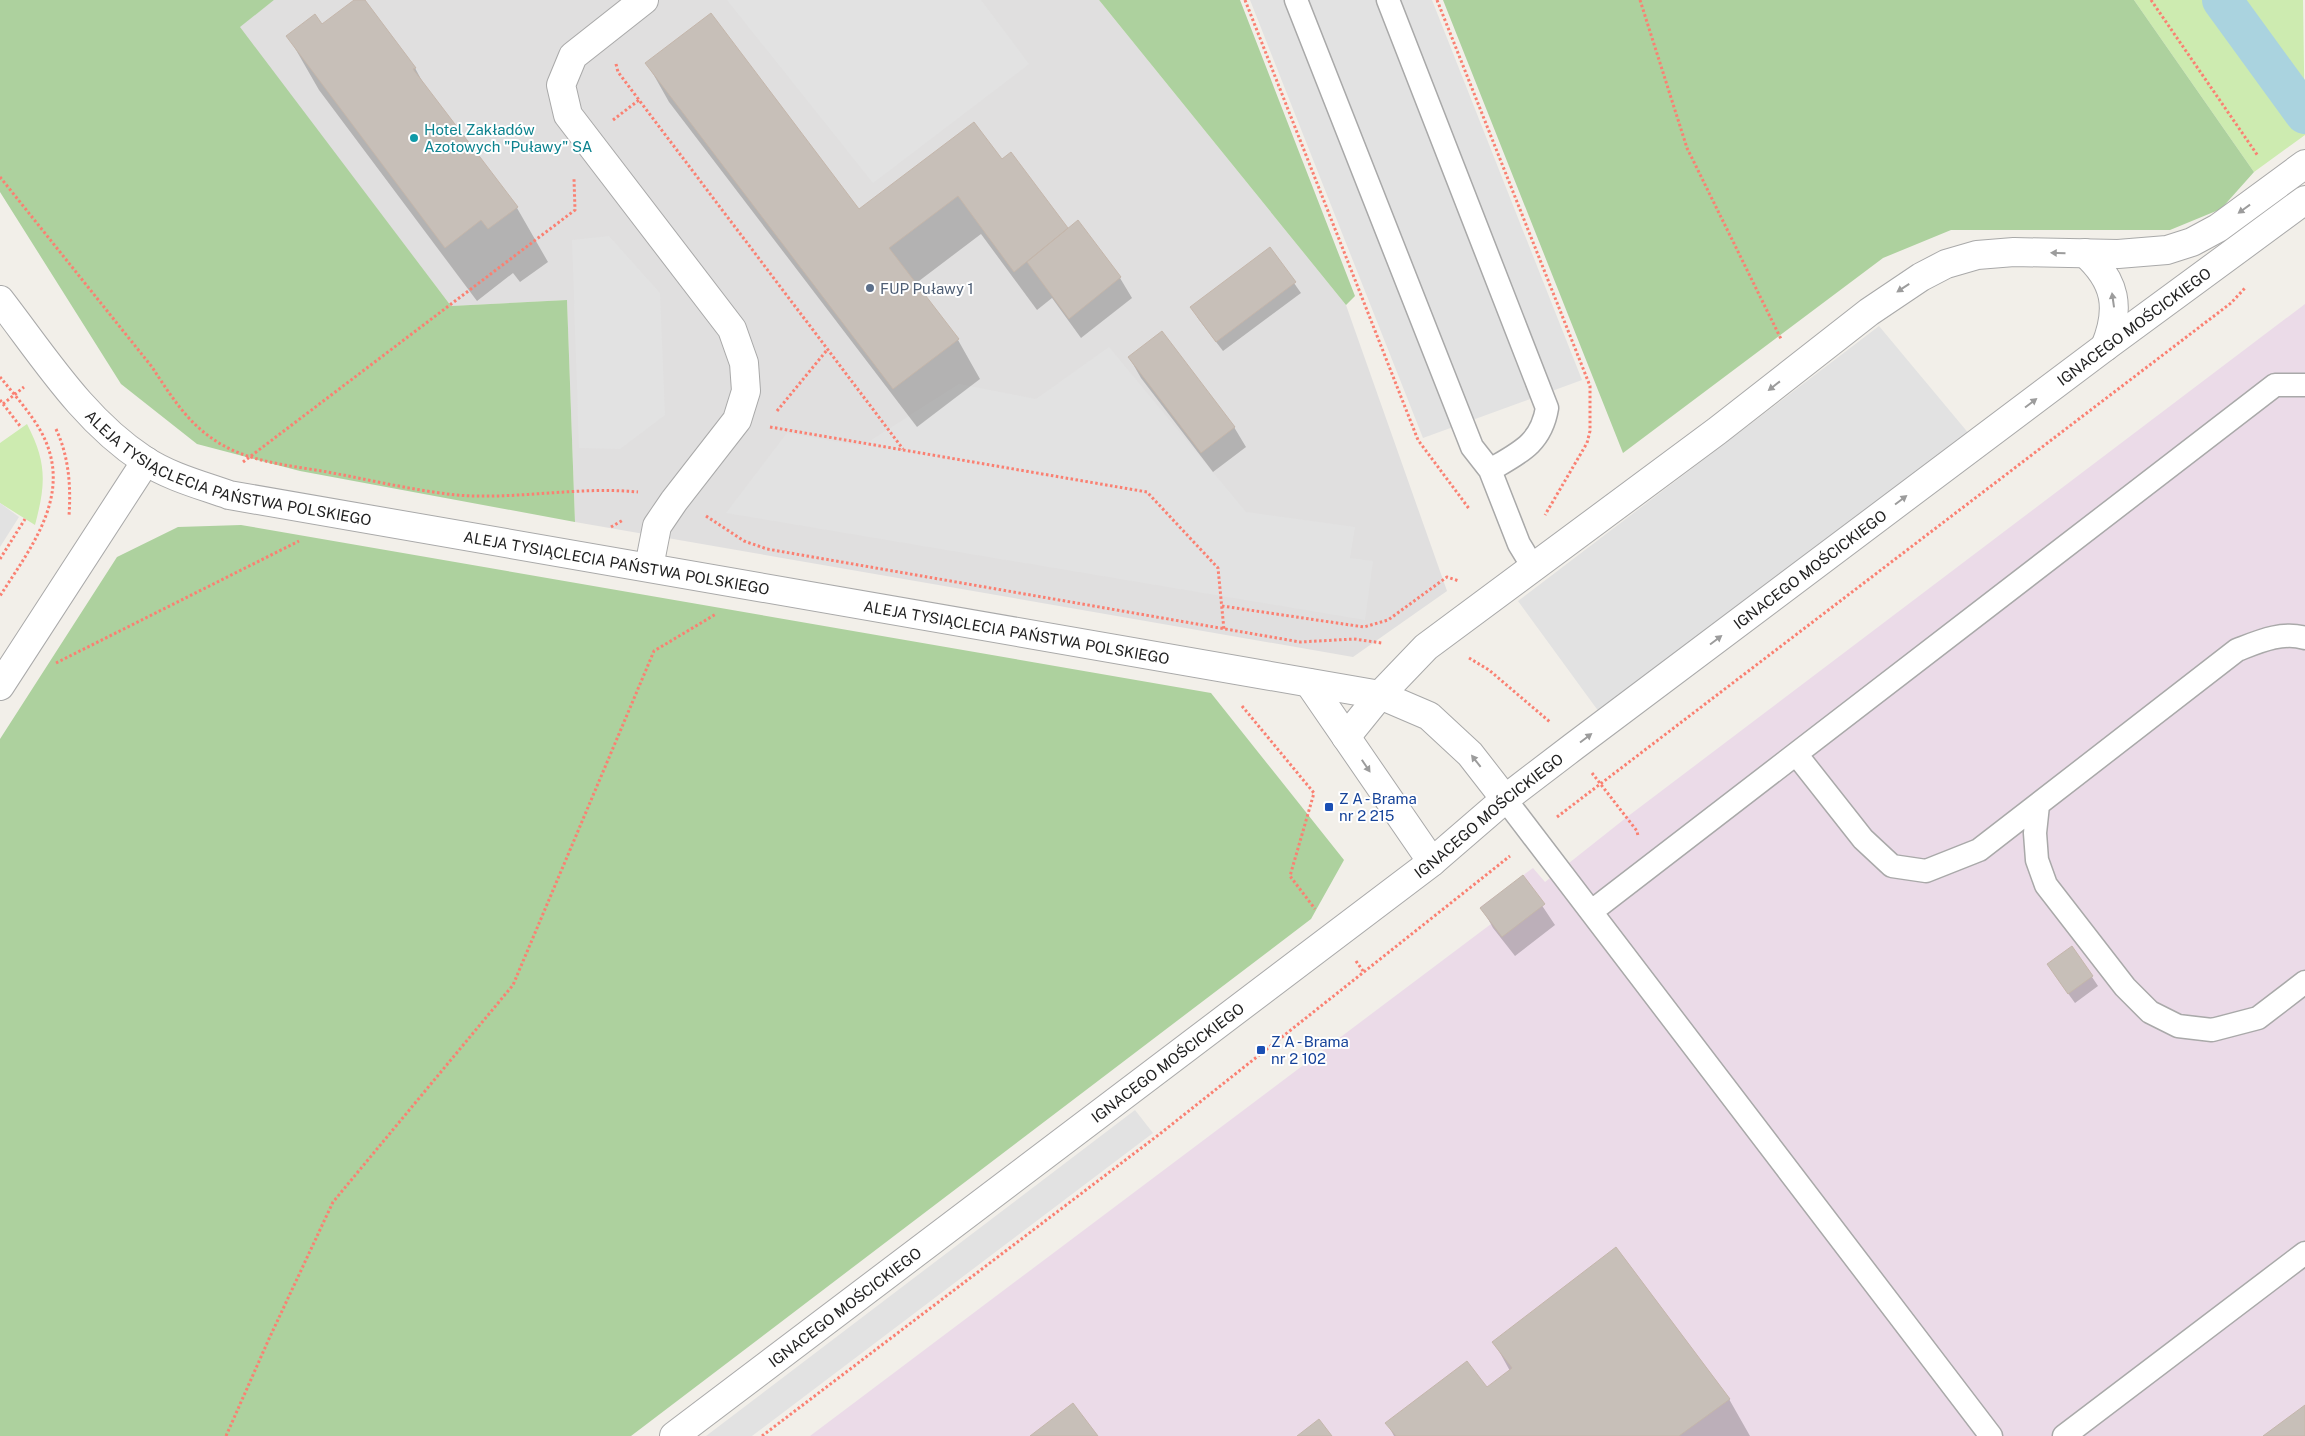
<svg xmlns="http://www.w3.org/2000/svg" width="2305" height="1436" font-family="'Public Sans',sans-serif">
<rect width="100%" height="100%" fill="#f2efe9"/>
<!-- residential -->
<path fill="#e0dfdf" d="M274 0H1099L1346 305 1447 591 1353 657 575 522 567 300 451 306 239 27Z"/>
<!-- industrial -->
<path fill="#ebdbe8" d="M2305 304V1436H810L1491 924 1480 907 1533 868 1545 882 1627 817Z"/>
<!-- grass -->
<path fill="#cdebb0" d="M2134 0H2303L2305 135 2254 172Z
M27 424C47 463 46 483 35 525L0 503V443Z"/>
<!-- forest -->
<path fill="#add19e" d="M0 0H274L240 27 451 306 567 300 575 522 300 471 197 444 121 384 0 192Z
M1099 0H1240L1355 296 1346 305Z
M1443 0H2134L2254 172 2221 209 2170 230H1951L1883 258 1623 453Z
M241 525 1211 693 1344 860 1311 919 631 1436H0V739L117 557 178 527Z"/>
<!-- parking -->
<path fill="#e2e2e2" d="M727 0H981L1029 64 873 183Z
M1250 0H1432L1582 380 1423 438Z
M609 236 660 293 665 415 620 449 579 448 572 240Z
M1879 326 1970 435 1599 712 1518 601Z
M1109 347 1246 512 1355 527 1350 558 1373 561 1365 620 726 513 787 433 862 446 959 384 1036 399Z
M0 503 19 517 0 547Z
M1135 1110 1153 1133 752 1436H706Z"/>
<!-- shadow -->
<path fill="#0003" d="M356 0H363L415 68 428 92 517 208 548 262 520 282 513 273 477 301 319 90 288 36 322 26Z
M647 63 859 211 1001 161 1010 154 1068 230 1077 222 1120 278 1132 298 1081 338 1052 298 1037 310 981 234 915 284 958 340 980 379 917 427 669 102Z
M1270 249 1301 293 1223 351 1197 317Z
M1129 357 1234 427 1246 447 1213 472 1141 378Z
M1523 877 1555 925 1515 956 1493 928 1482 908Z
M2072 947 2098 986 2075 1003 2054 974Z
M1494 1342 1729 1399 1750 1436H1394L1387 1423 1487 1388 1510 1371Z"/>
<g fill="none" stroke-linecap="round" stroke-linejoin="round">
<!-- canal -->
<path stroke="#aad3df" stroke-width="40" d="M2222 0 2305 114"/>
</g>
<!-- building -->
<path fill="#c7bfb8" stroke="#c4b6ab" d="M354 0H365L416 68 413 69 518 207 488 229 481 220 445 248 286 36 315 14 322 24Z
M711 13 859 209 974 122 1002 159 1011 152 1068 228 1014 272 958 196 889 248 959 339 893 389 645 63Z
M1078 220 1121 277 1069 319 1027 262Z
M1270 247 1296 282 1216 342 1190 307Z
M1162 331 1235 427 1201 453 1128 357Z
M1523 875 1545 904 1502 937 1480 908Z
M2072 946 2093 976 2068 994 2047 964Z
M1616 1247 1730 1399 1679 1436H1396L1385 1423 1467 1361 1487 1387 1512 1368 1492 1342Z
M1073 1403 1098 1436H1030Z
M2305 1405V1436H2263Z
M1319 1419 1332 1436H1297Z"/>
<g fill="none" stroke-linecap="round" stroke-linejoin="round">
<!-- service casing -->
<g stroke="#a9a9a9" stroke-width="25">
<path id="service" d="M1296 0 1472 447 1490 470 1519 544 1533 567
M1388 0 1547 408C1541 444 1519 453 1490 470
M1796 754 1863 839 1892 866 1926 871 1979 850 2237 650C2258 642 2282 631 2305 638
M1505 799 1991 1436
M2038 805 2035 833 2037 860 2046 885 2125 987 2150 1012 2178 1026 2212 1030 2258 1018 2305 982
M1592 911 2275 385H2305
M2064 1436 2305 1253"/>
</g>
<!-- minor casing -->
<g stroke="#a9a9a9" stroke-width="30">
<g id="minor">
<path d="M644 0 573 56 561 85 568 115 732 329 744 363 746 391 737 420 674 501 657 526 649 567"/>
<path d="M2085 253C2116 281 2121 308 2105 347"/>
<path id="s1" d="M0 300C44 357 83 420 144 460 170 477 201 485 229 495L1380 695 1429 716 1470 754 1505 799"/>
<path d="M1309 683 1432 862"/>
<path d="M0 686 146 461"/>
<path d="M1346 737 1380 695 1426 647 1717 431 1869 312 1921 277 1946 264 1977 255 2014 252 2118 254 2167 250 2192 242 2218 228 2305 164"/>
<path id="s2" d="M674 1436 1432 862 1505 799 1573 747 2105 347 2305 200"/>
</g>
</g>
<!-- path -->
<path stroke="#fa8072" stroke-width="3" stroke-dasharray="2.5 2.5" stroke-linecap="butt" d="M1245 0 1418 440 1470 510
M1437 0 1590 386V431L1587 443 1545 515
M1640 0 1687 148 1781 339
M2151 0 2258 156
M616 64 618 72 639 100 903 449
M613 120 639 100
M0 177 152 367C169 393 187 422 213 439 244 461 285 465 322 471 366 479 411 490 456 495 517 500 578 486 638 492
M0 377C13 393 28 410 39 428 76 491 33 544 0 596
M0 400 20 426
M3 404 24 387
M777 411 827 350
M770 427 1147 492 1218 568 1224 630
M56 429C69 457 71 486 69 516
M243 462 575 210 574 179
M706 516 744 541 767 549 1300 642 1354 639 1382 643
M611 527 623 520
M0 559 25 519
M1222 606 1364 627 1388 620 1447 577 1459 581
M1469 658 1489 670 1550 722
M56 663 299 541
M1242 706 1314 793 1290 876 1315 909
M1592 773 1637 831 1638 836
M1557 817 2231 303 2245 288
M1356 961 1363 971
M226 1436 268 1341 333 1202 513 985 654 651 716 614
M762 1436 1161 1133 1510 856"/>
<!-- service -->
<use href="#service" stroke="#fff" stroke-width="22"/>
<!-- minor -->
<use href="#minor" stroke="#fff" stroke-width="28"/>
</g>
<!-- one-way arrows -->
<defs><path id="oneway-solid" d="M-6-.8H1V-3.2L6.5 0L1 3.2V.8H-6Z" transform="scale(1.25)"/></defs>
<g fill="#9c9c9c">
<use href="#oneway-solid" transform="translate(2244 209) rotate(144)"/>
<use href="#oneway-solid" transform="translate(2058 253) rotate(-179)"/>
<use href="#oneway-solid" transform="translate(1903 288) rotate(147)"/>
<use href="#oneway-solid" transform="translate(2113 300) rotate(-98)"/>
<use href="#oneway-solid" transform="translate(1774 386) rotate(142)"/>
<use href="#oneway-solid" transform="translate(2031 403) rotate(-37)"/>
<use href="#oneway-solid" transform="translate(1901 500) rotate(-37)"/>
<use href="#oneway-solid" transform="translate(1716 640) rotate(-37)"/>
<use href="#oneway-solid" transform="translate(1586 738) rotate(-37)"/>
<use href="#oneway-solid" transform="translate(1476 761) rotate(-128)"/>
<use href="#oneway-solid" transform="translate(1366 766) rotate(56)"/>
</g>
<!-- markers -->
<circle fill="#0f9aa8" stroke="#fff" stroke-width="2" cx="414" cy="138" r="5"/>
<circle fill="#5c6f8a" stroke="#fff" stroke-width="2" cx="870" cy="288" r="5"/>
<g fill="#1a4fb4" stroke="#fff" stroke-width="2">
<rect x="1324" y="802" width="10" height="10" rx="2.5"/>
<rect x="1256" y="1045" width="10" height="10" rx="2.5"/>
</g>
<g text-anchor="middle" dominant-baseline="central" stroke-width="4" stroke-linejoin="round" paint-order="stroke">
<!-- culture labels -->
<g font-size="15" fill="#0d838f" stroke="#fff" text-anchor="start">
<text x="424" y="129">Hotel Zakładów<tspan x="424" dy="17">Azotowych "Puławy" SA</tspan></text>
</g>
<!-- service labels -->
<g font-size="15" fill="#4e5e75" stroke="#fff" text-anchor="start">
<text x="880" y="288">FUP Puławy 1</text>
</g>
<!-- street labels -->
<g font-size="15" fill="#222" stroke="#fff">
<text stroke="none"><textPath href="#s2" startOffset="1834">IGNACEGO MOŚCICKIEGO</textPath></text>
<text stroke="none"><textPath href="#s1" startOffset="298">ALEJA TYSIĄCLECIA PAŃSTWA POLSKIEGO</textPath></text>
<text stroke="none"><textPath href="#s1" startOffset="702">ALEJA TYSIĄCLECIA PAŃSTWA POLSKIEGO</textPath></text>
<text stroke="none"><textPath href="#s2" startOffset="1429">IGNACEGO MOŚCICKIEGO</textPath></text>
<text stroke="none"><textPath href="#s1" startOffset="1108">ALEJA TYSIĄCLECIA PAŃSTWA POLSKIEGO</textPath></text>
<text stroke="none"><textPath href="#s2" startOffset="1024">IGNACEGO MOŚCICKIEGO</textPath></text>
<text stroke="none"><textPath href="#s2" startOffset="619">IGNACEGO MOŚCICKIEGO</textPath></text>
<text stroke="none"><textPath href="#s2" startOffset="214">IGNACEGO MOŚCICKIEGO</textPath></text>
</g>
<!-- transit labels -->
<g font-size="15" fill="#164399" stroke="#fff" text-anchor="start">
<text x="1339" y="798">Z A - Brama<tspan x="1339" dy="17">nr 2 215</tspan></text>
<text x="1271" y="1041">Z A - Brama<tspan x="1271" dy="17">nr 2 102</tspan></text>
</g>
</g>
</svg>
